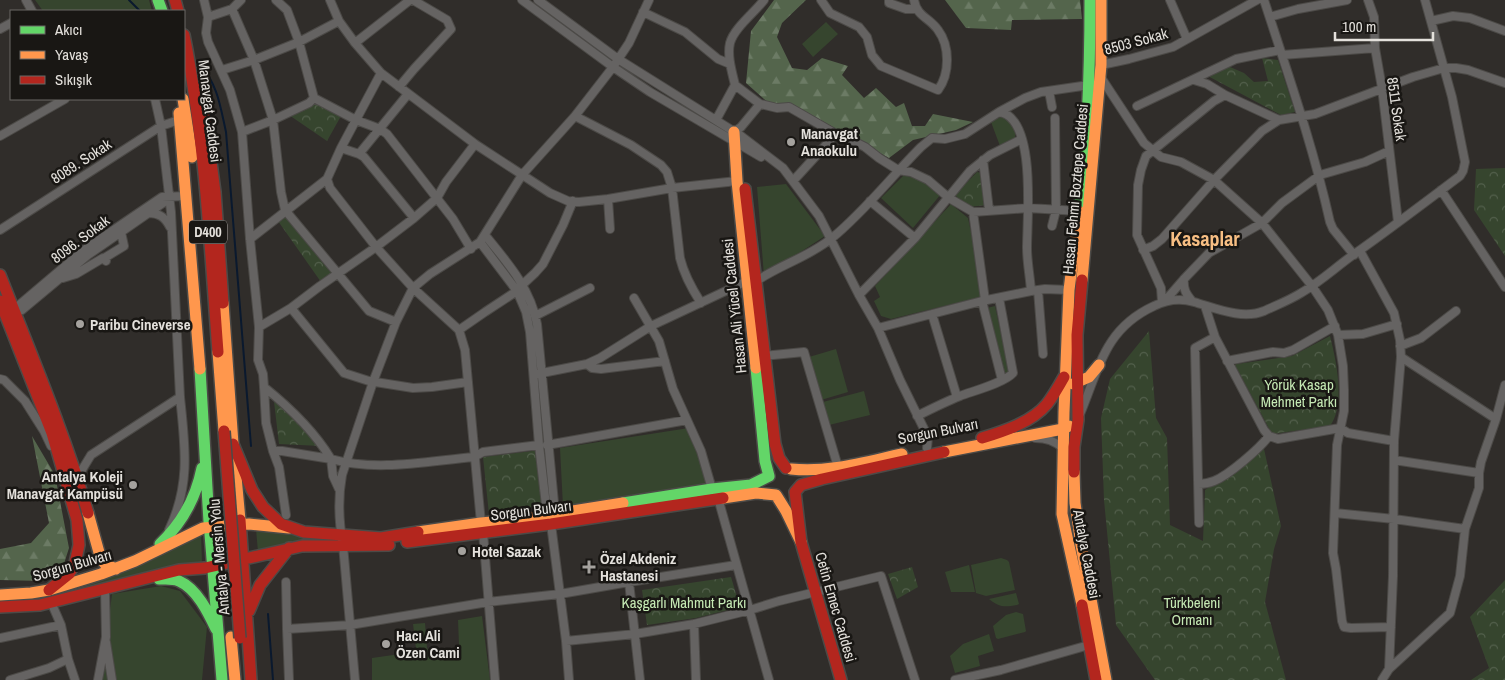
<svg xmlns="http://www.w3.org/2000/svg" width="1505" height="680" font-family="'Archivo Narrow',sans-serif">
<defs>
<pattern id="forest-firs" width="22" height="20" patternUnits="userSpaceOnUse" patternTransform="scale(1.25)"><rect width="22" height="20" fill="#54654c"/><path d="M5 1l3.5 6h-7zM16 11l3.5 6h-7z" fill="#6c7b65"/></pattern>
<pattern id="park-crowns" width="20" height="18" patternUnits="userSpaceOnUse" patternTransform="scale(1.25)"><rect width="20" height="18" fill="#36452e"/><path d="M2 6a3 3 0 1 1 6 0M12 15a3 3 0 1 1 6 0" fill="none" stroke="#53604c"/></pattern>
</defs>
<rect width="100%" height="100%" fill="#302d2a"/>
<!-- grass -->
<path fill="#36452e" d="M35 0H149L152 11H43Z
M826 22 838 34 813 57 802 44Z
M1005 115 1015 130V139L1000 146 991 122Z
M904 175 923 181 941 194 913 228 881 198Z
M786 184 825 236 764 276 757 187Z
M951 204 968 218 975 251 981 297 891 319 881 316 874 301 880 297 875 286Z
M995 306 1009 370V374L1004 376 987 308Z
M836 349 848 392 821 400 809 357Z
M864 391 870 415 829 425 823 402Z
M689 428 707 485 563 507 560 448Z
M256 529 342 541 258 552Z
M201 533 202 563 42 600 0 603V599L42 596Z
M1001 558 1007 560 1009 562 1015 590 986 596 976 593 971 565Z
M969 565 975 592H951L945 572Z
M161 586 180 591 207 627 202 680H101L112 594Z
M1016 593 1019 604 1017 605C1005 607 1000 608 989 599Z
M1016 612 1023 614 1026 631 1025 632 998 639 996 638 993 626 1006 615Z
M482 616 490 680H372V658L400 654 416 649 413 624 425 623 427 648 430 652 457 648 459 645 458 620Z
M989 634 994 651 978 656 980 666 955 673 950 656 963 644Z"/>
<!-- forest -->
<path fill="url(#forest-firs)" d="M774 0H806L782 23 777 37 792 68 807 70 822 58 848 66 842 75 864 98 876 88 896 107 904 103 912 126H925L933 114 973 122 956 130 913 140 889 158 793 105 772 106 746 83 751 31Z
M945 0H1080L1082 19 1012 20 1011 30 966 28Z
M32 436 55 475 69 548 62 570 44 581 0 580V549L31 543 49 523Z"/>
<!-- park -->
<path fill="url(#park-crowns)" d="M1262 58 1278 60 1295 112 1281 115 1206 75 1230 67 1244 73 1254 82 1268 81Z
M313 102 341 116 327 141 289 115Z
M1505 168V256L1474 210 1476 169Z
M977 172 981 173 983 176 987 205 968 207 955 195Z
M285 216 333 274 321 282 278 221Z
M1149 331 1156 418 1167 438 1170 525 1203 541 1205 490 1264 449 1281 526 1274 549 1265 602 1286 680H1155L1116 625 1104 500 1101 418 1110 379Z
M1330 336C1336 360 1346 404 1330 426L1272 434 1235 365 1237 364 1292 356Z
M273 393 321 446 279 444Z
M540 450 543 505 489 514 483 457Z
M912 567 918 587 897 599 888 574Z
M731 577 740 607 696 618 647 625 642 590Z
M1505 580V680H1471L1489 668 1470 617Z"/>
<g fill="none" stroke-linecap="round" stroke-linejoin="round">
<!-- stream -->
<path stroke="#0a192e" stroke-width="2" d="M129 0 140 11
M200 64C218 86 220 105 226 132L251 446
M268 614 273 680"/>
<!-- street casing -->
<g stroke="#4c4a47" stroke-width="10">
<path id="street" d="M26 0 32 11
M204 0 208 17
M241 0 232 9 208 17 206 33 208 42 230 90 242 132 250 239 259 327 258 360 263 374 264 387C289 407 314 431 331 459 377 472 428 461 474 457L483 452 539 445
M276 0 287 10 299 42 314 98 356 120 380 129 387 134 453 219 471 249
M330 0 339 21 355 43 381 73 475 144 550 193 568 201 579 202 608 199
M522 0 613 67 650 92 761 157
M538 0 618 59 741 136 783 168 819 216 859 295 878 328 900 380 928 437 927 448
M821 0 830 13 859 27 867 37 872 55 881 66 938 90C950 74 950 46 938 30 929 17 917 17 914 0
M889 0V3L906 9H916
M1170 0 1187 39
M1264 0C1288 74 1313 146 1330 222L1333 229 1354 255
M1368 0 1374 17 1375 48 1382 88 1398 222
M232 9 254 60 273 120 281 192 285 210 369 311 396 322
M643 12 685 32 718 59 730 64
M1270 17 1298 9 1347 0
M1431 21 1453 16 1470 18 1505 31
M0 29 11 23
M355 43 410 0
M1282 55 1375 48
M1101 65 1129 59 1173 47 1257 0
M222 70 254 60 299 42 339 21
M381 73 341 148 327 179 330 188 376 247 413 288 459 330 465 350 481 523
M1100 76 1144 143 1161 157 1181 162 1214 180 1262 223 1312 286 1328 310 1338 335 1343 366 1344 390V411L1337 445 1333 553 1336 569 1342 621 1344 627 1351 628 1391 627
M1194 80 1207 84 1225 95 1279 120
M399 87 414 69 451 29 447 20 413 0
M1049 91 1052 107
M155 99 161 126 171 212 180 397
M760 104 777 108 789 107 836 134
M1137 106 1236 59 1280 50
M999 112 1025 98 1041 92 1089 85
M575 116 631 145 661 165 667 172 672 188 680 258C684 275 692 289 701 303
M716 120 735 85C732 72 727 56 730 43 734 28 755 12 764 0
M242 132 273 120 309 103 314 98
M734 132 741 127 760 104 735 85
M0 136 65 99
M341 148 359 154 364 157 414 218
M359 154 408 94
M983 160 989 210
M793 181 836 134 845 137 865 147 879 158 898 170 911 172 928 180 949 198 973 212 1028 208 1079 211
M1441 190 1505 287
M870 201 915 238
M973 212 985 300
M148 213C159 213 165 217 170 227
M1052 226 1056 210 1055 118
M610 229 608 199 672 188 737 181
M0 230 161 126 179 120
M485 235C507 262 531 289 537 324L555 513
M250 239 327 179
M480 242 517 291 526 312 530 332 539 445 547 514
M1143 250 1153 246 1162 239 1214 180 1262 131 1279 120 1315 114 1413 77 1444 68H1456L1468 70 1505 83
M1360 251 1394 313 1400 340 1401 357 1394 441 1393 576 1389 669
M63 278 76 274 103 258 106 261V257L124 246 121 232
M1184 279C1183 289 1186 294 1192 301
M755 282C779 265 809 257 832 238 864 212 892 176 921 147L932 138 945 139 965 134 999 112C1037 117 1027 219 1027 248 1027 262 1030 276 1031 291
M522 285 535 273 543 264 563 225 573 201
M1038 290 1043 354
M859 295 915 238 970 171 990 155 1022 139
M634 298 659 341 673 389 701 451 712 489
M982 301 1002 380
M1162 302 1161 288 1137 235 1138 185 1141 170 1146 156 1214 101 1225 95
M1164 302 1184 279 1209 253 1262 223 1282 203 1320 175 1365 162 1389 151
M291 308 344 373 369 381 413 388 432 387 468 382
M15 312 19 305 84 250 162 197 186 196
M14 313 22 310 88 255 163 203 168 197
M932 314 957 397
M535 316 590 288
M259 327 291 308 320 286 376 247 414 218 437 198 446 182 475 144
M878 328 982 301 1031 291 1045 289 1069 290
M459 330 485 312 517 291
M1338 335 1363 334 1397 324
M1215 337 1264 430 1269 436 1278 439 1340 428 1348 433 1394 441
M1400 346 1421 338 1456 311
M763 356 804 352 838 467
M1227 361 1273 352 1284 353 1293 350 1335 326
M587 364 592 368 601 369 665 361
M537 374 587 364 600 358 651 326 747 281
M0 379 4 380 25 401 44 431 51 446
M264 387 266 423 273 451 279 467 286 515
M1080 414C1099 369 1104 329 1154 306 1166 300 1181 298 1194 302 1215 308 1242 320 1264 311 1277 305 1290 300 1301 293 1320 282 1336 267 1353 255 1390 229 1424 203 1460 176L1463 171 1465 162 1452 97 1425 0
M917 416C931 409 945 402 960 396 973 391 1004 383 1013 373L999 298
M1496 419 1505 385
M1035 438C1047 438 1054 441 1063 448
M547 445 687 420
M273 451H282L331 459 333 476 339 489
M1394 460 1479 473
M77 478 91 455 180 397C185 446 191 484 169 530
M1198 484C1203 484 1209 483 1214 481 1229 475 1259 449 1269 436
M718 498 769 680
M1335 513 1394 519 1465 529
M1199 523 1195 348 1215 337 1205 306
M551 524 566 641 569 680
M483 532 495 680
M286 582 287 629
M629 582 640 680
M51 602 61 625 68 659 75 680
M694 624 696 680
M0 638 61 625
M566 641 635 634 694 624 750 610 779 601 881 576 915 680
M106 642 112 680
M10 680 49 668 68 659
M98 680 106 637 105 589
M289 680 287 629 350 625 488 602 560 594 629 582 736 565
M355 680 343 545C339 523 338 497 342 475L373 382 396 322 413 288 430 274 480 242 522 175 575 116 613 67 629 43 649 0
M955 680 1001 670 1089 645
M1382 680 1389 669 1450 613 1460 576 1465 529 1479 488V473L1481 462 1496 419 1401 357"/>
</g>
<!-- fast casing -->
<g stroke="#4c4a47" stroke-width="14">
<path id="fast" d="M158 0 162 11
M1079 211C1088 141 1090 71 1090 0
M200 369 209 522 222 680
M623 503 712 489 751 485 769 476 765 461 756 368
M160 544C182 523 196 498 202 468
M159 579C165 579 173 578 179 581 197 589 208 612 216 629"/>
</g>
<!-- slow casing -->
<g stroke="#4c4a47" stroke-width="14">
<path id="slow" d="M183 99 192 157
M179 113 200 369
M734 132 737 181 756 368
M1079 211 1069 290 1064 412 1062 514 1082 605
M1082 280 1101 65V0
M223 303 233 444 240 520
M218 352 224 431
M1073 384 1089 377 1099 365
M944 452 1063 429 1069 426
M791 469C829 473 865 462 902 454
M1074 472 1075 503 1081 545 1106 680
M723 498 756 493 776 495 786 511 801 542
M88 513 100 556 105 564 116 569
M418 532 481 523 522 519 623 503
M0 595 31 593 49 590 101 574 135 561 203 528 249 524 289 528
M231 637 235 680"/>
</g>
<!-- jam casing -->
<g stroke="#4c4a47" stroke-width="14">
<path id="jam" d="M175 0 178 11
M184 35C205 139 210 246 218 352
M196 88 203 103 215 192 223 303
M745 189 775 444 779 458 786 468
M0 275C31 354 64 432 88 513
M0 301 52 433 77 520 79 545 75 563 69 574 49 590
M982 438C1005 431 1032 422 1047 404 1054 395 1059 386 1064 377
M233 444 252 490 263 507 281 524 304 532 381 538 418 532
M1074 472V447L1078 420 1077 335 1082 280
M240 520 251 680
M407 542 551 524 723 498
M1082 605 1096 680
M0 607 40 605 179 570 205 568 302 546 389 545
M249 611 260 585 289 548
M841 680 801 542 795 492 801 485 822 479 944 452"/>
</g>
<!-- street -->
<use href="#street" stroke="#656362" stroke-width="8"/>
<!-- fast -->
<use href="#fast" stroke="#63d668" stroke-width="11"/>
<!-- slow -->
<use href="#slow" stroke="#ff974d" stroke-width="11"/>
<!-- jam -->
<use href="#jam" stroke="#b3261e" stroke-width="11"/>
<!-- jam-bridge casing -->
<g stroke="#4c4a47" stroke-width="14" stroke-linecap="butt">
<path id="jam-bridge" d="M224 431 240 638"/>
</g>
<!-- jam-bridge -->
<use href="#jam-bridge" stroke="#b3261e" stroke-width="11"/>
</g>
<!-- markers -->
<g fill="#a5a29e" stroke="#191714" stroke-width="2">
<circle cx="791" cy="142" r="5"/>
<circle cx="80" cy="324" r="5"/>
<circle cx="133" cy="485" r="5"/>
<circle cx="462" cy="551" r="5"/>
<path d="M586.5 559.5h5v5h5v5h-5v5h-5v-5h-5v-5h5z"/>
<circle cx="386" cy="644" r="5"/>
</g>
<g text-anchor="middle" dominant-baseline="central" stroke-width="5" stroke-linejoin="round" paint-order="stroke">
<!-- shield labels -->
<rect fill="#191714" stroke="#a7a4a0" stroke-width="1" x="189" y="220.5" width="38" height="23" rx="4"/>
<g font-size="14" font-weight="bold" fill="#e4e1dc">
<text x="208" y="232">D400</text>
</g>
<!-- street labels -->
<g font-size="15" fill="#e4e1dc" stroke="#191714">
<text transform="translate(1136 41) rotate(-15)">8503 Sokak</text>
<text transform="translate(1397 109) rotate(82)">8511 Sokak</text>
<text transform="translate(210 111) rotate(83)">Manavgat Caddesi</text>
<text transform="translate(81 161) rotate(-33)">8089. Sokak</text>
<text transform="translate(1075 189) rotate(-85)">Hasan Fehmi Boztepe Caddesi</text>
<text transform="translate(80 239) rotate(-37)">8096. Sokak</text>
<text transform="translate(734 306) rotate(-96)">Hasan Ali Yücel Caddesi</text>
<text transform="translate(938 431) rotate(-11)">Sorgun Bulvarı</text>
<text transform="translate(531 510) rotate(-7)">Sorgun Bulvarı</text>
<text transform="translate(1087 554) rotate(79)">Antalya Caddesi</text>
<text transform="translate(219 557) rotate(-95)">Antalya - Mersin Yolu</text>
<text transform="translate(72 565) rotate(-16)">Sorgun Bulvarı</text>
<text transform="translate(836 607) rotate(74)">Cetin Emec Caddesi</text>
</g>
<!-- poi labels -->
<g font-size="15" font-weight="bold" fill="#e4e1dc" stroke="#191714" text-anchor="start">
<text x="801" y="133">Manavgat<tspan x="801" dy="17">Anaokulu</tspan></text>
<text x="90" y="324">Paribu Cineverse</text>
<text x="123" y="476" text-anchor="end">Antalya Koleji<tspan x="123" dy="17">Manavgat Kampüsü</tspan></text>
<text x="472" y="551">Hotel Sazak</text>
<text x="600" y="558">Özel Akdeniz<tspan x="600" dy="17">Hastanesi</tspan></text>
<text x="396" y="635">Hacı Ali<tspan x="396" dy="17">Özen Cami</tspan></text>
</g>
<!-- park labels -->
<g font-size="15" fill="#c5e9b4" stroke="#191714">
<text x="1299" y="384">Yörük Kasap<tspan x="1299" dy="17">Mehmet Parkı</tspan></text>
<text x="684" y="602">Kaşgarlı Mahmut Parkı</text>
<text x="1192" y="602">Türkbeleni<tspan x="1192" dy="17">Ormanı</tspan></text>
</g>
<!-- district labels -->
<g font-size="20" font-weight="bold" fill="#f7be83" stroke="#191714">
<text x="1205" y="238">Kasaplar</text>
</g>
</g>
<!-- legend -->
<rect x="10" y="10" width="175" height="90" fill="#191714" stroke="#6a6864"/>
<rect x="20" y="26" width="25" height="8" fill="#63d668" stroke="#6a6864"/>
<text x="55" y="35" font-size="15" fill="#e4e1dc">Akıcı</text>
<rect x="20" y="51" width="25" height="8" fill="#ff974d" stroke="#6a6864"/>
<text x="55" y="60" font-size="15" fill="#e4e1dc">Yavaş</text>
<rect x="20" y="76" width="25" height="8" fill="#b3261e" stroke="#6a6864"/>
<text x="55" y="85" font-size="15" fill="#e4e1dc">Sıkışık</text>
<!-- scale -->
<path d="M1335 32v8h98v-8" fill="none" stroke="#e4e1dc" stroke-width="2.5"/>
<text x="1342" y="32" font-size="15" fill="#e4e1dc" stroke="#191714" stroke-width="4" paint-order="stroke">100 m</text>
</svg>
